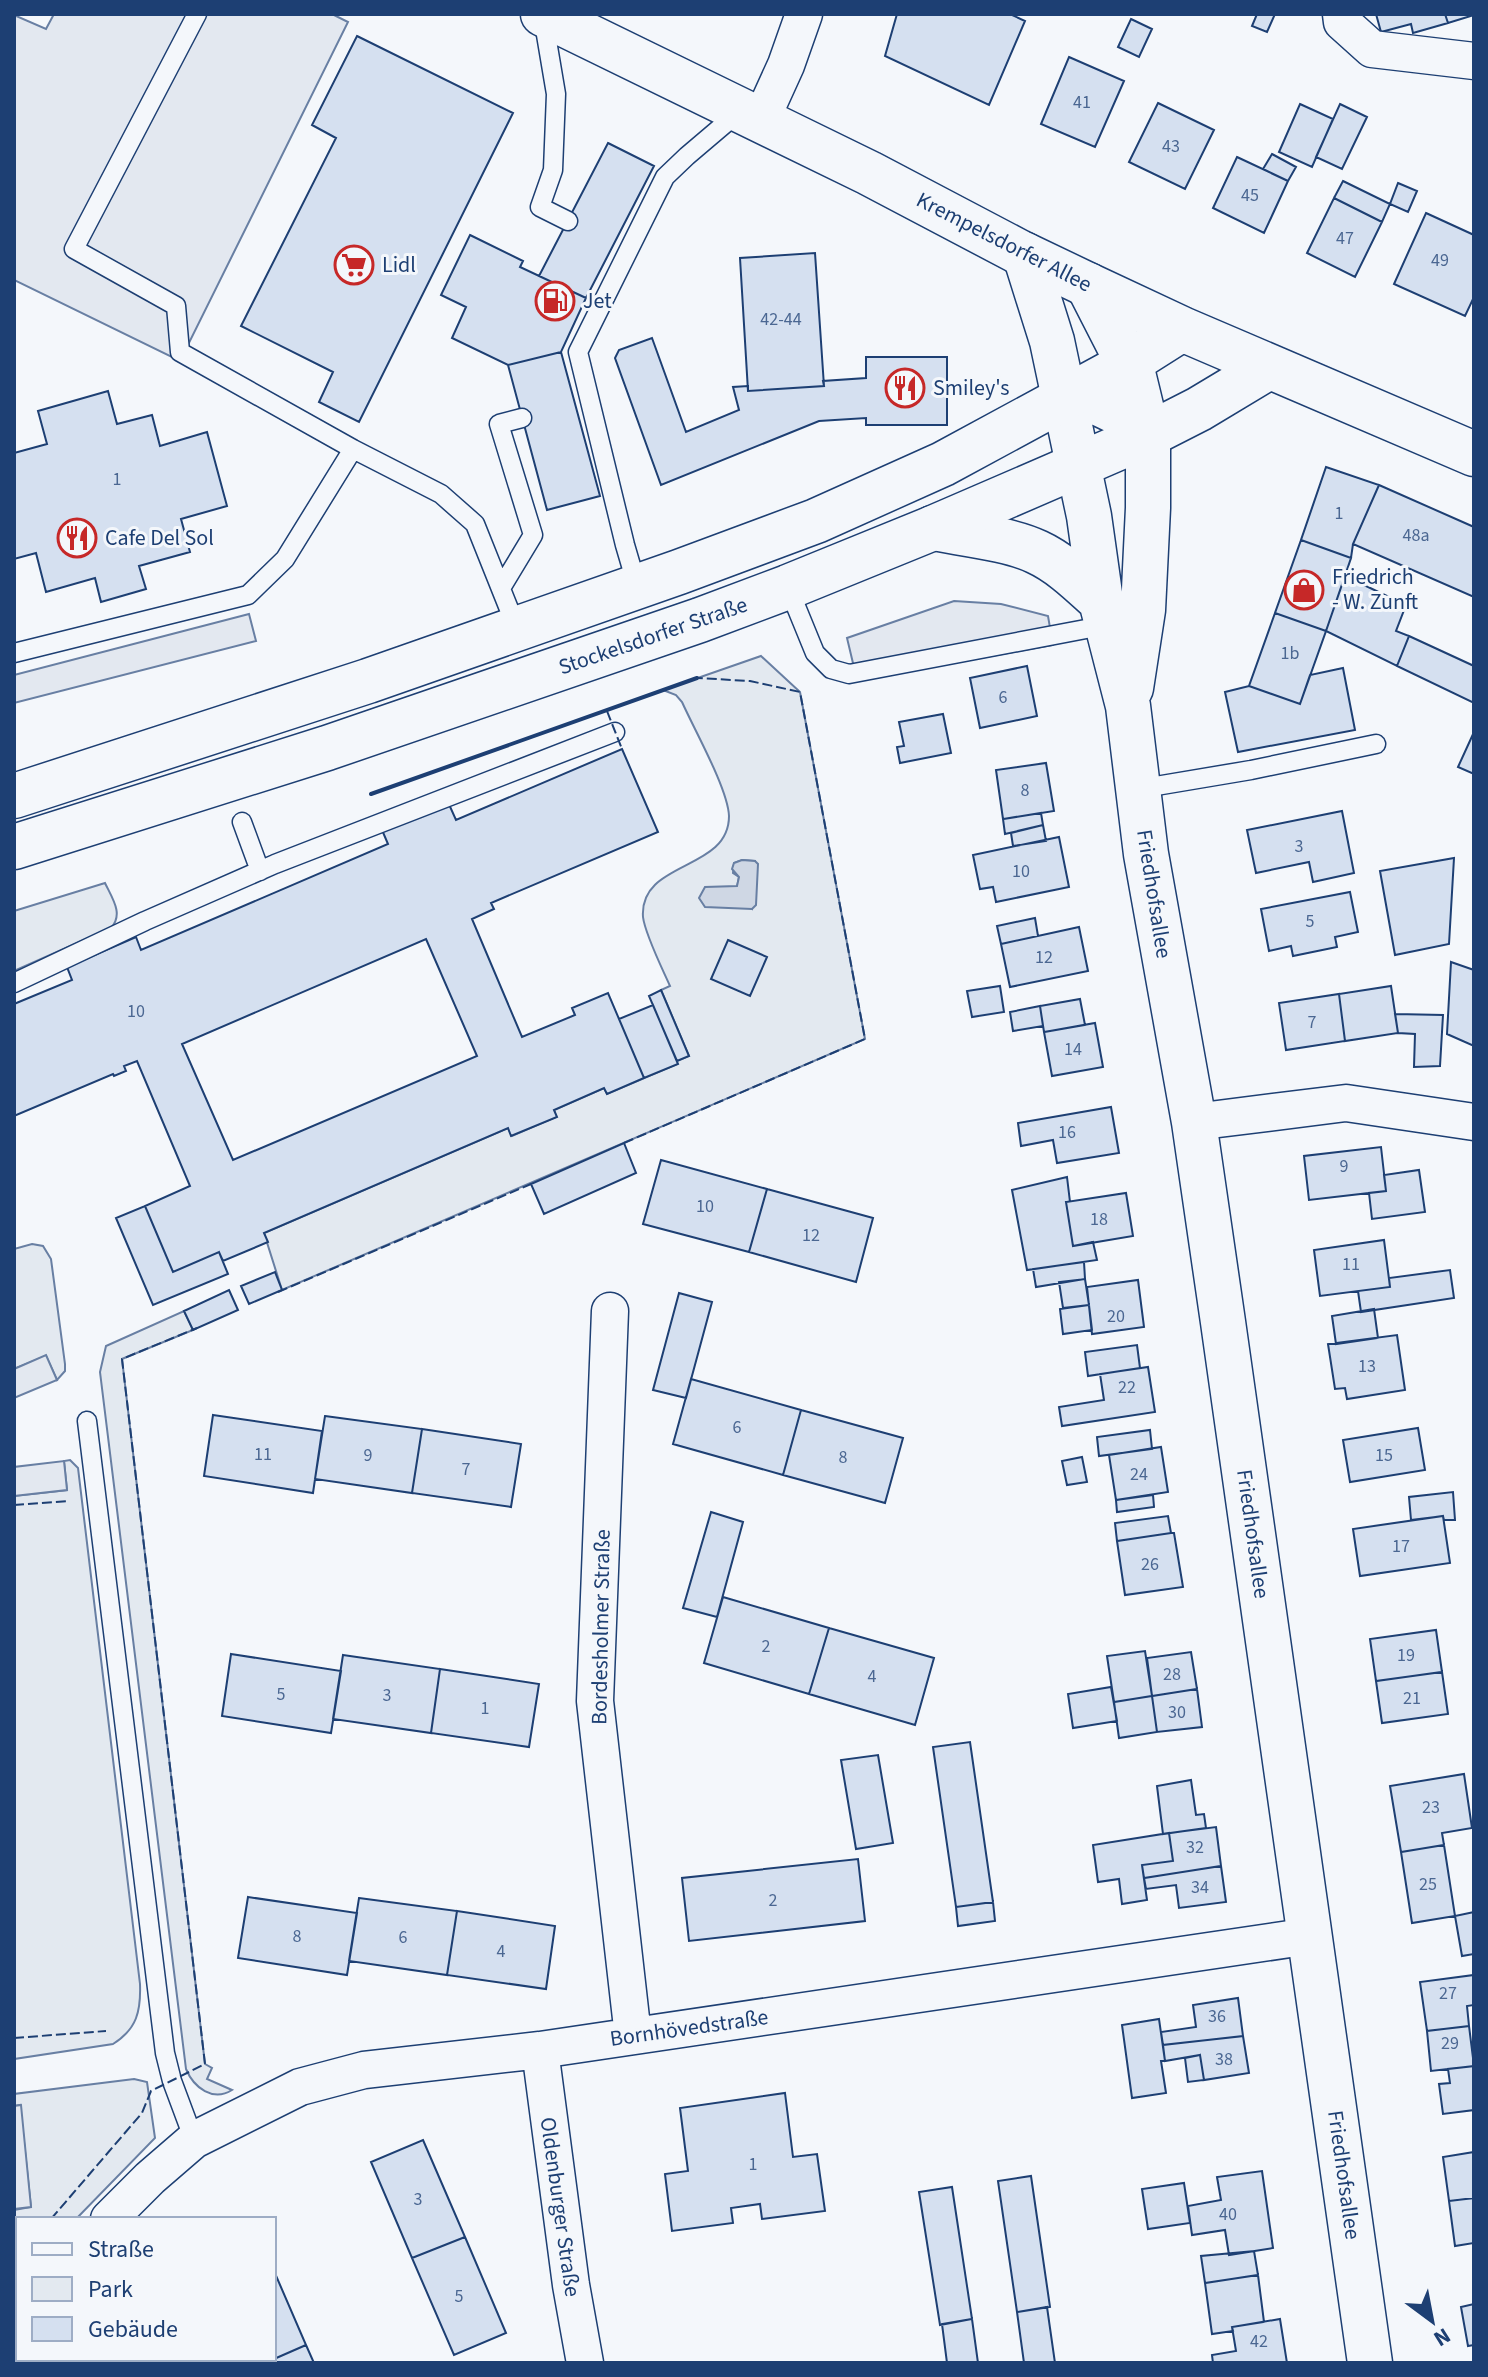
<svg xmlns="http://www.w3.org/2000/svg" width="1488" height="2377" font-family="'Source Sans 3',sans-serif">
<rect width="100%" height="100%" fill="#f4f7fb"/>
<!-- green -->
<path fill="#e3e9f0" stroke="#687fa3" stroke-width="2" fill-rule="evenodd" d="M761 656 800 692 865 1039 282 1290 264 1233 508 1128 512 1136 556 1117 554 1110 604 1088 607 1094 677 1064V1061L689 1056 661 990 670 986C662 968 645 934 643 917 639 860 729 872 729 816 728 789 694 729 682 702L676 695 663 690ZM742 860 755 861 752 909 705 887H737L739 877 733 873 734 863Z
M105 883C112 898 124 914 111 928L14 971V911Z
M32 1244 43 1246 51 1259 65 1364V1371L57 1380 46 1356 14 1369V1249Z
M184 1311 193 1330 122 1359 205 2064 212 2068 207 2079 232 2090C213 2102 194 2088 186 2069L100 1372 106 1346Z
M70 1460 78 1468 140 1984C141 2011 137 2029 113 2044L14 2059V1496L67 1490 64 1461Z
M134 2079 147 2082 155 2138 76 2219H18V2302L14 2309V2210L31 2207 20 2105 14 2106V2094Z"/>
<!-- parking -->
<path fill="#e3e8f0" stroke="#687fa3" stroke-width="2" d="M54 14H332L348 22 180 361 14 280V15L46 29Z
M954 601 1001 604 1048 616 1053 645 857 680 847 638Z
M249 614 256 641 14 703V675Z
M46 1355 57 1380 14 1398V1369Z
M64 1461 67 1490 14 1496V1467Z
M21 2105 31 2207 14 2209V2106Z"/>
<!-- water -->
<path fill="#cfd7e4" stroke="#687fa3" stroke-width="2" d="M742 860 755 861 758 864 756 905 752 909 705 907 699 898 705 887 737 886 739 877 732 869 734 863Z"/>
<!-- building -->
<path fill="#d5e0f0" stroke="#1d3f73" stroke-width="2" fill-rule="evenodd" d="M897 14H1010L1025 21 989 105 885 56Z
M1257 14H1275L1267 32 1252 26Z
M1376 14H1445L1448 23 1413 33 1411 24 1381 32Z
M1445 14H1474V15L1448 23Z
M1131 19 1152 29 1139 57 1118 47Z
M357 36 513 113 359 422 319 402 333 372 241 326 336 138 312 125Z
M1069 57 1124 81 1095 147 1041 124Z
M1158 103 1214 130 1185 189 1129 162Z
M1300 104 1333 119 1312 167 1279 152Z
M1340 104 1367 117 1342 169 1316 157Z
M608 143 654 166 586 298 539 276Z
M1272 154 1296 167 1288 181 1263 169Z
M1237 157 1288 181 1264 233 1213 208Z
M1343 181 1390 204 1382 222 1334 198Z
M1398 183 1417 191 1408 212 1390 204Z
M1334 198 1382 222 1355 277 1307 253Z
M1426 213 1474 235V297L1465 316 1394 284Z
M470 235 523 261 520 267 586 298 561 352 508 365 452 338 466 307 441 295Z
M815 253 824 386 748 391 740 258Z
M652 338 686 432 739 410 733 387 748 386V391L824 386 823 381 866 378V357H947V425H866V418L819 421 661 485 615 358 619 350Z
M561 352 600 496 547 510 508 365Z
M108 391 117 424 152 415 160 446 207 432 227 506 181 519 190 552 139 566 146 589 101 602 95 578 46 592 36 553 14 559V453L47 444 38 411Z
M1326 467 1379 485 1353 544 1351 558 1301 540Z
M1379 485 1474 527V597L1353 544Z
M1301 540 1351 558 1326 631 1275 613Z
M1345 576 1406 605 1396 631 1409 636 1397 666 1326 631Z
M1275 613 1326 631 1300 704 1249 686Z
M1409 636 1474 666V703L1397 666Z
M1027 666 1037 716 980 728 970 678Z
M1343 668 1355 730 1238 752 1225 692 1249 686 1300 704 1310 675Z
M943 714 951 753 900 763 897 747 904 746 899 722Z
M1474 732V774L1458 767Z
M622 749 658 832 491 903 494 909 472 919 522 1037 575 1015 572 1008 608 993 644 1078 607 1094 604 1088 554 1110 557 1117 511 1136 508 1128 264 1233 268 1242 223 1261 219 1252 173 1272 145 1206 190 1186 137 1061 124 1066 126 1071 114 1076 113 1074 14 1116V1004L72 980 67 967 136 937 141 950 388 844 382 830 448 802 456 820ZM426 939 477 1056 233 1160 182 1044Z
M1046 763 1054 811 1003 819 996 770Z
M1342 811 1354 873 1313 882 1309 862 1256 873 1247 830Z
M1041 813 1043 825 1005 834 1003 819Z
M1043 825 1046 841 1013 846 1011 833Z
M1059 837 1069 887 996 902 993 887 980 889 973 855Z
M1454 858 1449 944 1395 955 1380 871Z
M1350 892 1358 932 1335 937 1337 947 1293 956 1291 946 1269 951 1261 909Z
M1035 918 1038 936 1001 944 997 926Z
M1079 927 1088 971 1010 987 1001 944Z
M728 940 767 957 750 996 711 979Z
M1451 962 1474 970V1046L1447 1034Z
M1000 986 1004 1012 972 1017 967 991Z
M1391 986 1398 1033 1345 1041 1339 994Z
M661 990 689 1056 677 1061 649 996Z
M1339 994 1345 1041 1286 1050 1279 1003Z
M1080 999 1085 1025 1044 1032 1040 1006Z
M653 1005 678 1064 644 1078 619 1019Z
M1040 1006 1043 1026 1013 1031 1010 1012Z
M1395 1014 1443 1015 1440 1066 1414 1067 1415 1034 1398 1033Z
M1095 1023 1103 1067 1052 1076 1044 1032Z
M1111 1107 1119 1153 1057 1163 1053 1140 1021 1146 1018 1123Z
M624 1143 636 1173 544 1214 531 1184Z
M1381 1147 1386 1191 1309 1200 1304 1156Z
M661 1160 767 1189 749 1252 643 1224Z
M1419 1170 1425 1212 1372 1219 1369 1193 1386 1191 1384 1175Z
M1067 1177 1070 1202H1066L1073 1246 1093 1242 1097 1260 1027 1270 1012 1190Z
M767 1189 873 1218 856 1282 749 1252Z
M1126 1193 1133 1236 1073 1246 1066 1202Z
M145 1206 173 1272 219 1252 228 1274 153 1305 116 1218Z
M1384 1240 1390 1287 1320 1296 1314 1250Z
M1084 1262 1085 1279 1036 1287 1033 1269Z
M1450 1270 1454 1298 1361 1312 1358 1291 1390 1287 1389 1278Z
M275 1272 282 1290 249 1304 241 1286Z
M1085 1279 1089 1305 1063 1308 1059 1282Z
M1138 1280 1144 1327 1092 1334 1087 1287Z
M229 1290 238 1310 193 1330 184 1311Z
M679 1293 712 1302 686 1398 653 1390Z
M1089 1305 1092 1330 1063 1334 1060 1309Z
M1374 1309 1378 1338 1336 1344 1332 1316Z
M1397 1335 1405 1390 1347 1399 1345 1388 1335 1389 1328 1344Z
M1137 1345 1140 1368 1088 1376 1085 1352Z
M1148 1367 1155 1412 1062 1426 1059 1407 1104 1400 1100 1374Z
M691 1379 801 1410 783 1475 673 1444Z
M801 1410 903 1438 885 1503 783 1475Z
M213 1415 322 1431 313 1493 204 1476Z
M325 1416 422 1429 412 1493 315 1479Z
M1418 1428 1425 1470 1350 1482 1343 1440Z
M422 1429 521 1444 511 1507 412 1493Z
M1150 1430 1152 1449 1099 1456 1097 1437Z
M1161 1447 1168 1492 1116 1500 1109 1455Z
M1082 1457 1087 1482 1067 1485 1062 1461Z
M1453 1492 1455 1520H1444L1443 1516 1411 1520 1409 1497Z
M1153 1495 1154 1507 1117 1512 1116 1500Z
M711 1512 743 1522 717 1617 683 1608Z
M1168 1516 1171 1533 1117 1541 1115 1523Z
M1443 1516 1450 1563 1360 1576 1353 1529Z
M1171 1533H1174L1183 1587 1125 1595 1117 1541Z
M723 1597 829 1628 809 1694 704 1663Z
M829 1628 934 1658 915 1725 809 1694Z
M1436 1630 1442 1672 1376 1681 1370 1639Z
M1145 1651 1152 1696 1114 1702 1107 1656Z
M1191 1652 1197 1689 1152 1696 1147 1658Z
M231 1654 341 1671 331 1733 222 1716Z
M343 1655 440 1669 431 1733 333 1719Z
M440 1669 539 1684 529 1747 431 1733Z
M1442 1672 1448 1714 1382 1723 1376 1681Z
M1111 1687 1117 1721 1073 1728 1068 1694Z
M1197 1689 1202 1727 1157 1732 1152 1696Z
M1152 1696 1157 1732 1119 1738 1114 1702Z
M970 1742 993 1902 956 1907 933 1747Z
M878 1755 893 1843 856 1849 841 1760Z
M1464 1774 1472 1828 1442 1833 1444 1845 1401 1852 1390 1786Z
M1191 1780 1196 1815 1204 1814 1206 1828 1163 1834 1157 1786Z
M1216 1827 1221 1866 1144 1878 1142 1865 1173 1861 1169 1833Z
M1169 1833 1173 1861 1142 1865 1147 1900 1122 1904 1119 1879 1098 1882 1093 1845Z
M1444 1845 1455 1916 1412 1923 1401 1852Z
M858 1859 865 1921 689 1941 682 1878Z
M1221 1866 1226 1902 1179 1908 1176 1885 1146 1889 1144 1878Z
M248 1897 357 1913 347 1975 238 1958Z
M359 1898 457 1911 447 1975 349 1961Z
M993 1902 995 1921 958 1926 956 1907Z
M457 1911 555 1926 546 1989 447 1975Z
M1474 1912V1954L1462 1956 1455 1916Z
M1474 1975V2005L1467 2006 1469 2026 1427 2031 1420 1982Z
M1238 1998 1243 2036 1163 2045 1161 2032 1196 2027 1193 2005Z
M1159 2019 1165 2061H1161L1166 2093 1132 2098 1122 2025Z
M1469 2026 1474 2066 1431 2071 1427 2031Z
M1243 2036 1249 2073 1204 2080 1200 2055 1165 2061 1163 2045Z
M1200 2055 1204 2080 1188 2082 1185 2058Z
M1474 2066V2110L1443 2114 1439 2084 1450 2083 1448 2069Z
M785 2093 793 2157 817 2154 825 2211 762 2219 760 2204 731 2208 733 2223 672 2231 665 2174 688 2171 680 2108Z
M423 2140 465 2237 412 2258 371 2162Z
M1474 2152V2198L1449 2201 1443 2157Z
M1262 2171 1273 2248 1229 2255 1225 2230 1192 2235 1188 2206 1221 2200 1217 2177Z
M1031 2176 1050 2307 1017 2312 998 2181Z
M1184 2183 1190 2223 1148 2229 1142 2189Z
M952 2187 972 2319 940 2325 919 2192Z
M1474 2198V2243L1455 2246 1449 2201Z
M465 2237 506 2333 454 2355 412 2258Z
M1254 2251 1258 2275 1205 2283 1201 2256Z
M274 2271 306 2345 274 2359Z
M1258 2275 1264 2322 1232 2327 1233 2331 1212 2334 1205 2283Z
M1474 2304V2345L1468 2346 1461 2307Z
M1047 2307 1055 2363H1024L1017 2312Z
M972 2319 978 2363H947L942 2324Z
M1280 2319 1287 2363H1213L1212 2355 1236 2351 1232 2327Z
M306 2345 314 2363H264L274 2359Z"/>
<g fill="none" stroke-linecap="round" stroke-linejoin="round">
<!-- lane casing -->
<g stroke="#1d3f73" stroke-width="21">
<path id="lane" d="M197 14 74 249 176 306 180 352 353 449 441 494 475 524 517 629
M543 17 556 94 553 170 540 207 568 221
M637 586 625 545 578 352 665 177 687 156 740 111
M788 587 815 653 831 669 849 674 1107 625
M501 588 533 535 499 424 522 418
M14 653 248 595 285 559 353 449
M1138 789 1251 770 1376 744
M242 822 260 871
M14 983 145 921 275 864 615 732
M87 1421 165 2053 172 2081 194 2140"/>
</g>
<!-- street casing -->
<g stroke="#1d3f73" stroke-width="39">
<path id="street" d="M1341 14 1342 22 1372 49 1474 61
M761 120 786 65 804 14
M1194 1122 1346 1103 1474 1122
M610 1311 595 1701 633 2036
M540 2050 571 2285 585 2363
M109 2219 150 2178 194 2140 300 2087 364 2070 540 2050 1310 1936
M19 2363 21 2359"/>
</g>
<!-- secondary casing -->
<g stroke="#1d3f73" stroke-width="47">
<path id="secondary" d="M1025 255 1052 341 1089 516 1101 601 1128 706 1146 854 1194 1122 1223 1322 1370 2363
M1088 285 1133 373 1148 435V508L1143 610 1131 688
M1064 399 1098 403 1125 416 1148 435
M933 528C964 534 1010 539 1037 552 1061 563 1081 583 1101 601"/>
</g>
<!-- primary casing -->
<g stroke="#1d3f73" stroke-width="47">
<path id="primary" d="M543 14 869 173 1019 252 1088 285 1182 329 1474 454
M14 796 368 681 679 572 816 521 943 464 1122 367 1182 329
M14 847 327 748 700 620 788 587 933 528 1148 435 1199 409 1269 367"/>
</g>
<!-- lane -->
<use href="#lane" stroke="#f4f7fb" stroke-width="18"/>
<!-- street -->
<use href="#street" stroke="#f4f7fb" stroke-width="36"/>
<!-- secondary -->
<use href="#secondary" stroke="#f4f7fb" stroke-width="44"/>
<!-- primary -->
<use href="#primary" stroke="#f4f7fb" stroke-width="44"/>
<!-- fence -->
<path stroke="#1d3f73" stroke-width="2" stroke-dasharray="10 4" stroke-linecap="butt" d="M607 711 622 749
M624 1143 865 1039 800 692 750 681 697 678
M278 1292 531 1184
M14 1505 68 1501
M14 2038 106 2031
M51 2219 142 2113 151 2091 205 2064 122 1359 197 1328
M14 2261 18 2257"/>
<!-- wall -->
<path stroke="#1d3f73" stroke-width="4" d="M371 794 697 678"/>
</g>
<!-- icons -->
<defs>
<g id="supermarket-ring" transform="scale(2)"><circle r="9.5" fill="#f4f7fb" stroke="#c62828" stroke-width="1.5"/><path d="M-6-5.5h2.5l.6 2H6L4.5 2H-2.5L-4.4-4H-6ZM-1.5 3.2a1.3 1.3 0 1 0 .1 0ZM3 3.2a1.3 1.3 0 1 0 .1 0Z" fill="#c62828"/></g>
<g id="fuel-ring" transform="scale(2)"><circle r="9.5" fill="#f4f7fb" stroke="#c62828" stroke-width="1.5"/><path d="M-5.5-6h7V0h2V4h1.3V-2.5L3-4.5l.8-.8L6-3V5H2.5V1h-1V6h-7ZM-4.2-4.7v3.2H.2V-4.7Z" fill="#c62828"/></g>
<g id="restaurant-ring" transform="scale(2)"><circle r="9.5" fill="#f4f7fb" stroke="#c62828" stroke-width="1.5"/><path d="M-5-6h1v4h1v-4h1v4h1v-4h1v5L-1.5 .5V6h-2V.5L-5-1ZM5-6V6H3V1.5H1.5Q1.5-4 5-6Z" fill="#c62828"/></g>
<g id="shop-ring" transform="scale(2)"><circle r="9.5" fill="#f4f7fb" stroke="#c62828" stroke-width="1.5"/><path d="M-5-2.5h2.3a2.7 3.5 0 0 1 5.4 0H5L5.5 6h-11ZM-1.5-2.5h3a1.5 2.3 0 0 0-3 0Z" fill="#c62828"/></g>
</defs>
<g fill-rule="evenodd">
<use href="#supermarket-ring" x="354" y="265"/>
<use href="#fuel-ring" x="555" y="301"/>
<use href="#restaurant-ring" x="905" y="388"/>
<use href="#restaurant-ring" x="77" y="538"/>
<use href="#shop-ring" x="1304" y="590"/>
</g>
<g text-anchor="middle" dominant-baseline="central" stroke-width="6" stroke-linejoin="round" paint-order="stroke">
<!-- number labels -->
<g font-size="18" fill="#4b6792">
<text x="1082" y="102">41</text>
<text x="1171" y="146">43</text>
<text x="1250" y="195">45</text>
<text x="1345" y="238">47</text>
<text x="1440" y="260">49</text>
<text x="781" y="319">42-44</text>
<text x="117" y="479">1</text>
<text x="1339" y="513">1</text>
<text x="1416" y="535">48a</text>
<text x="1290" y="653">1b</text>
<text x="1003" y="697">6</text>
<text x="1025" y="790">8</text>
<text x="1299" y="846">3</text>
<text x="1021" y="871">10</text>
<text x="1310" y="921">5</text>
<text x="1044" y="957">12</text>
<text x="136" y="1011">10</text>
<text x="1312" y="1022">7</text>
<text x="1073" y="1049">14</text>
<text x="1067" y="1132">16</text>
<text x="1344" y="1166">9</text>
<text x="705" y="1206">10</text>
<text x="1099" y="1219">18</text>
<text x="811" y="1235">12</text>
<text x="1351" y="1264">11</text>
<text x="1116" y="1316">20</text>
<text x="1367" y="1366">13</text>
<text x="1127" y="1387">22</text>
<text x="737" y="1427">6</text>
<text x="263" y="1454">11</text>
<text x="368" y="1455">9</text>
<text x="1384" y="1455">15</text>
<text x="843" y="1457">8</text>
<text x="466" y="1469">7</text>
<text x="1139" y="1474">24</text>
<text x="1401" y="1546">17</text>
<text x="1150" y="1564">26</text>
<text x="766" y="1646">2</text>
<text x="1406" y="1655">19</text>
<text x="1172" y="1674">28</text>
<text x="872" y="1676">4</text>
<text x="281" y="1694">5</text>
<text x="387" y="1695">3</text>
<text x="1412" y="1698">21</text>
<text x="485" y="1708">1</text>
<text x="1177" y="1712">30</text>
<text x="1431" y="1807">23</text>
<text x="1195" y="1847">32</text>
<text x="1428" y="1884">25</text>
<text x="1200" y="1887">34</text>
<text x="773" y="1900">2</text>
<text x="297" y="1936">8</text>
<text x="403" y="1937">6</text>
<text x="501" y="1951">4</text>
<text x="1448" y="1993">27</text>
<text x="1217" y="2016">36</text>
<text x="1450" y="2043">29</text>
<text x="1224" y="2059">38</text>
<text x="753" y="2164">1</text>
<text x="418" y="2199">3</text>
<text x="1228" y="2214">40</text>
<text x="459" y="2296">5</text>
<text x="1259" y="2341">42</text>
</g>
<!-- street labels -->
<g font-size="22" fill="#1d3f73" stroke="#f4f7fb">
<text transform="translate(1004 242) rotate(27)">Krempelsdorfer Allee</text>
<text transform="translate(653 636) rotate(-19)">Stockelsdorfer Straße</text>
<text transform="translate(1154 894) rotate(81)">Friedhofsallee</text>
<text transform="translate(1253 1534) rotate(82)">Friedhofsallee</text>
<text transform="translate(601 1627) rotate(-89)">Bordesholmer Straße</text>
<text transform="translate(689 2028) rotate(-8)">Bornhövedstraße</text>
<text transform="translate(1344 2175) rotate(82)">Friedhofsallee</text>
<text transform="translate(560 2207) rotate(82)">Oldenburger Straße</text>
</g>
<!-- poi labels -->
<g font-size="22" fill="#1d3f73" stroke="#f4f7fb" text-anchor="start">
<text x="382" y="265">Lidl</text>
<text x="583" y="301">Jet</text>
<text x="933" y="388">Smiley's</text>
<text x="105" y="538">Cafe Del Sol</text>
<text x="1332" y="577">Friedrich<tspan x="1332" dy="25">- W. Zunft</tspan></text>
</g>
</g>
<!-- border -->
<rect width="1488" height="2377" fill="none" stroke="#1d3f73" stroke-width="32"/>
<!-- legend -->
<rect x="16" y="2217" width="260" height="144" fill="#f4f7fb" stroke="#9eadc5" stroke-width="2"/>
<rect x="32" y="2243" width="40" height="12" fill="#f4f7fb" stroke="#9eadc5" stroke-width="2"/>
<text x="88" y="2257" font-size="24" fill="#1d3f73">Straße</text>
<rect x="32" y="2277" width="40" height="24" fill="#e3e9f0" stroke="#9eadc5" stroke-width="2"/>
<text x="88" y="2297" font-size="24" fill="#1d3f73">Park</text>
<rect x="32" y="2317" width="40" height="24" fill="#d5e0f0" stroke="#9eadc5" stroke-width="2"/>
<text x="88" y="2337" font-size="24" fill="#1d3f73">Gebäude</text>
<!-- north arrow -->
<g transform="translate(1432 2321) rotate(148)" stroke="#f4f7fb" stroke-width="6" paint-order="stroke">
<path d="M0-6L14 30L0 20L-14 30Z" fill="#1d3f73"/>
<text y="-12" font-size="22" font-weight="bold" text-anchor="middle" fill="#1d3f73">N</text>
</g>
</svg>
